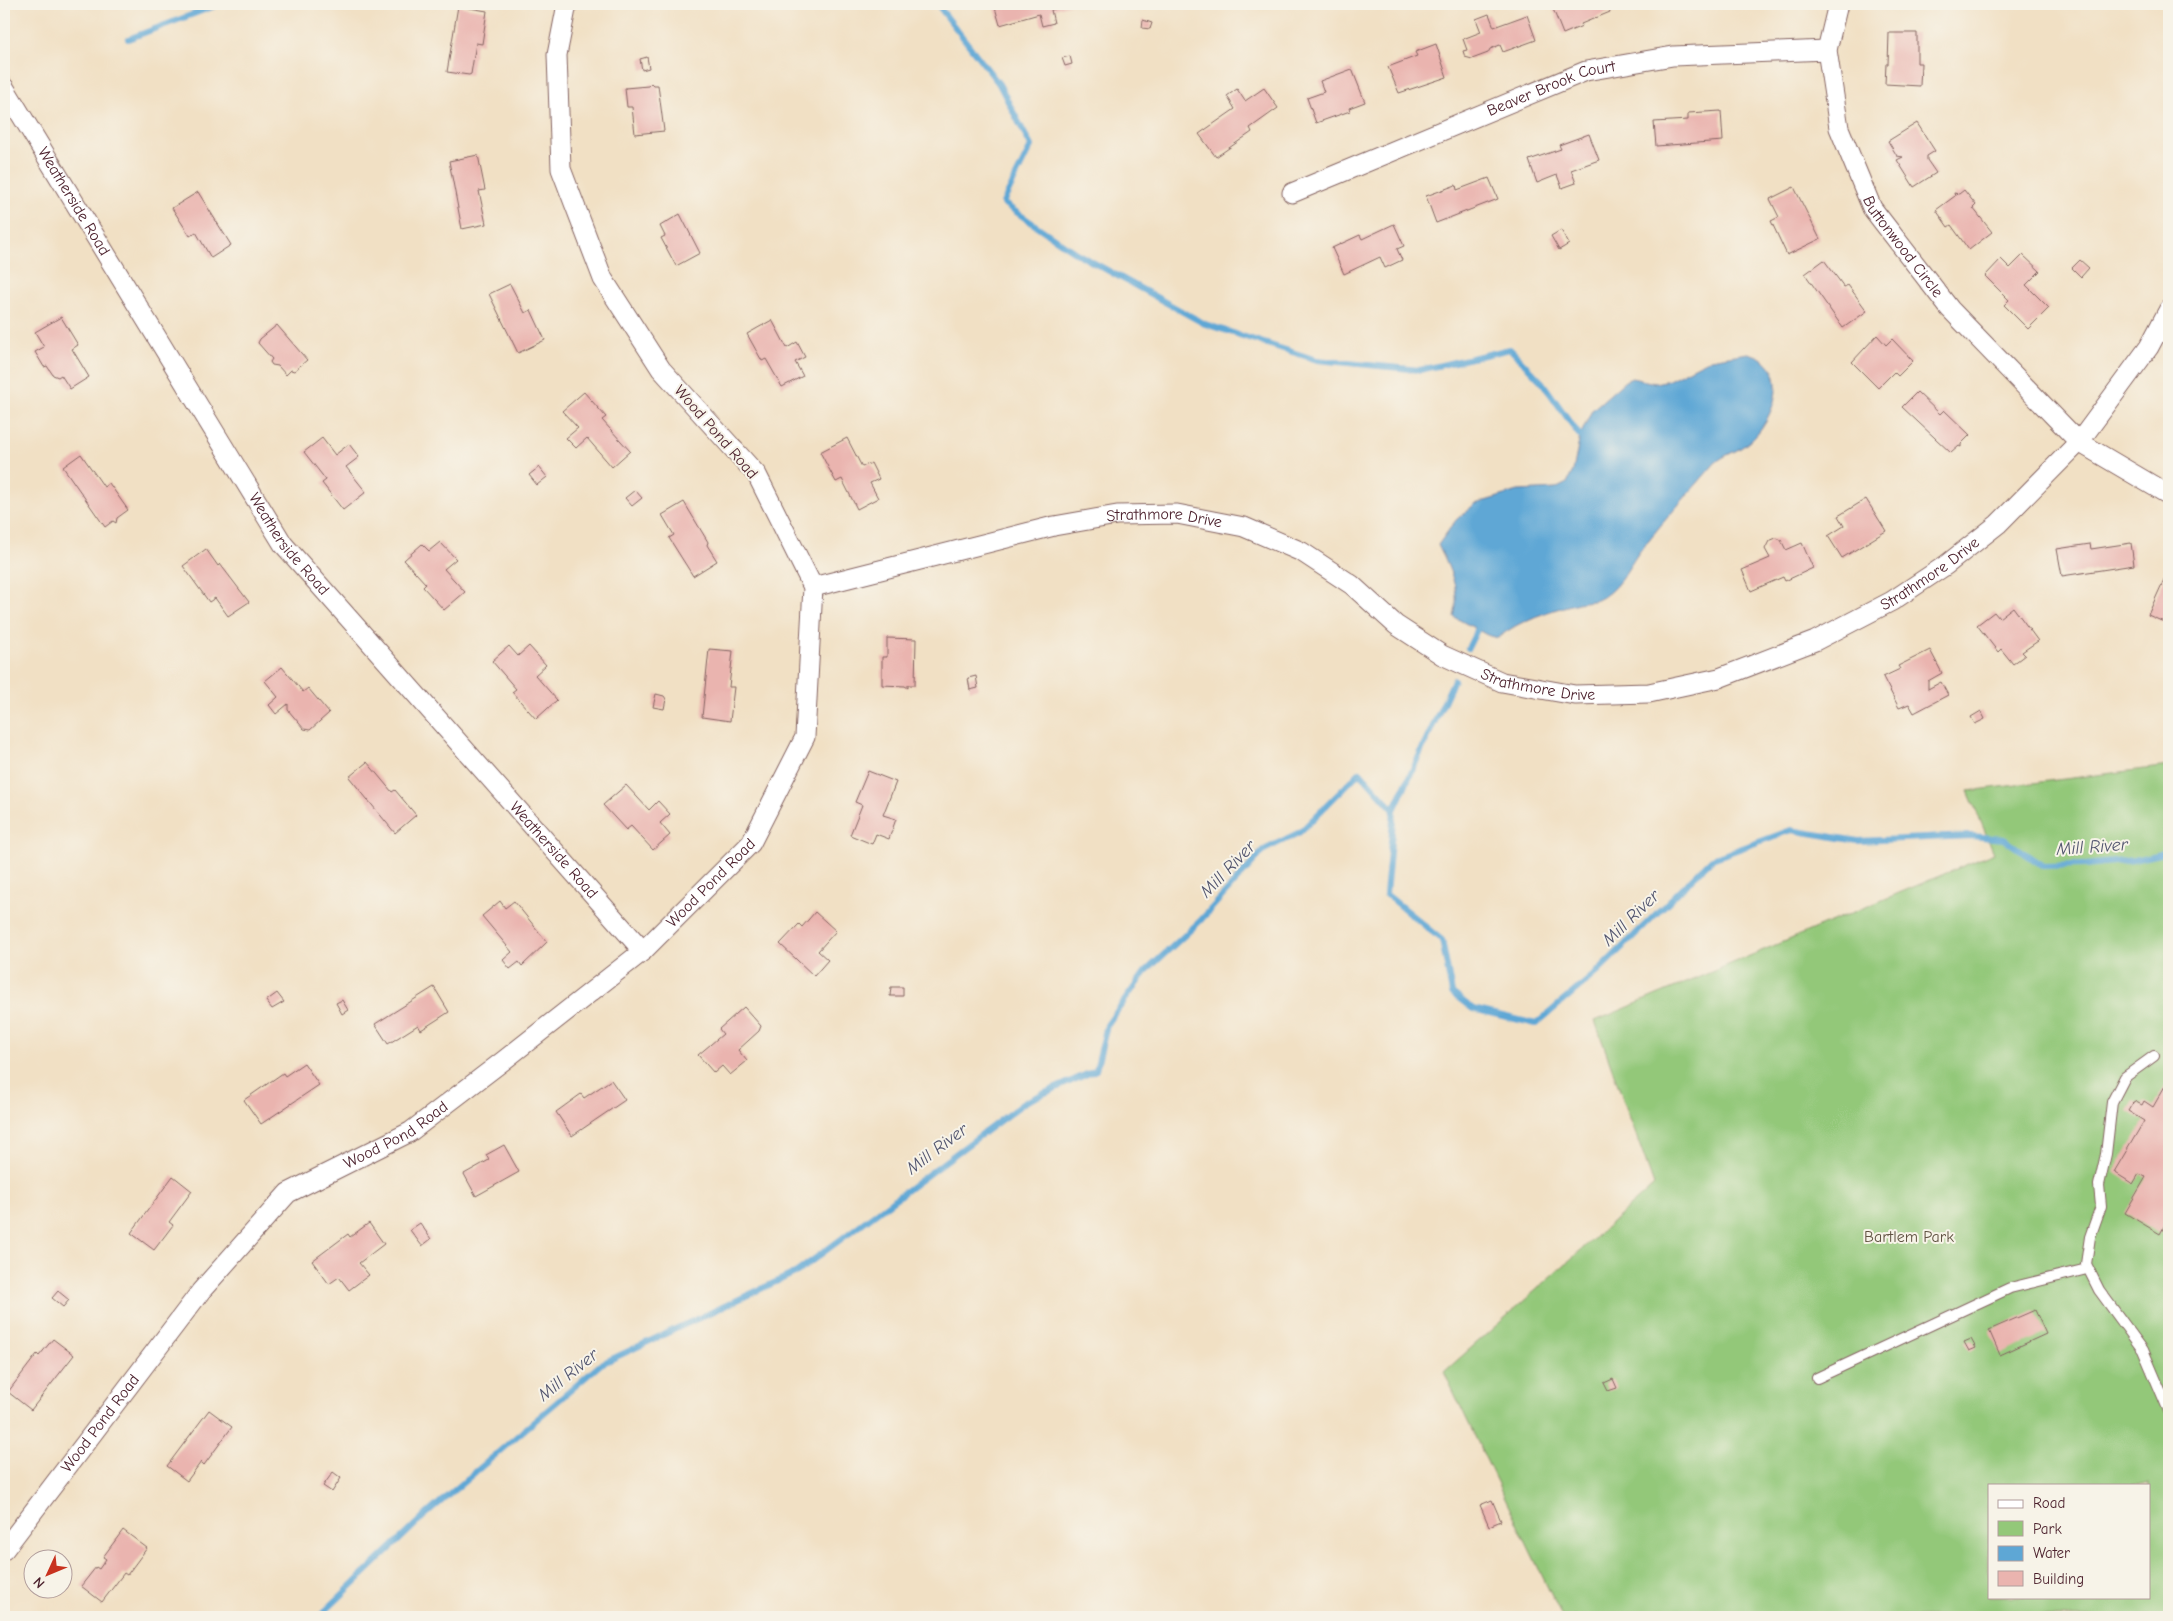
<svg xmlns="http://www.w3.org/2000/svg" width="2173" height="1621" font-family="'Comic Neue',sans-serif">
<rect width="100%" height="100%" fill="#f7f3e8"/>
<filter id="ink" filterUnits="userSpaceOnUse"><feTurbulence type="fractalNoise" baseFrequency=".02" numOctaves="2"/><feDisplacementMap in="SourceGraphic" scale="10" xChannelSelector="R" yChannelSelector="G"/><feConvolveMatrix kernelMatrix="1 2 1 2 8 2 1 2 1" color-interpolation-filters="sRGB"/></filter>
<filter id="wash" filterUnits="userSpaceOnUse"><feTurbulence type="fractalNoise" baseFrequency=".0096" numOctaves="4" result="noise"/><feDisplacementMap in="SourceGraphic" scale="20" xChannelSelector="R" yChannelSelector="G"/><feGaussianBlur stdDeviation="1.12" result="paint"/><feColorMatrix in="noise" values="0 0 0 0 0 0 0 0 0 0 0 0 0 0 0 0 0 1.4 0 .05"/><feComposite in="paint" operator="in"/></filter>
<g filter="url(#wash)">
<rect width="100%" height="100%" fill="#f1e0c4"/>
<!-- green -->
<path fill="#93c879" stroke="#6e7452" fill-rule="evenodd" d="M2169 766V1617H1562L1444 1372 1654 1185 1595 1021 1994 853 1968 791ZM1989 1485H2149V1597H1989Z"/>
<!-- water -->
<path fill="#5ea7d5" stroke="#546380" d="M1748 353C1796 364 1774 424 1745 445 1736 452 1724 455 1715 463 1691 491 1666 518 1643 547 1630 563 1622 585 1603 597 1596 602 1586 601 1578 603 1552 610 1519 620 1498 638L1487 635 1454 617C1461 589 1450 570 1438 545L1456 520 1475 504 1518 491 1555 489 1567 483 1573 471 1580 436 1592 410 1625 381 1632 378 1655 383 1669 380 1710 359Z"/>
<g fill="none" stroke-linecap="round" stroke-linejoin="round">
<!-- stream -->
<path stroke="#5ea7d5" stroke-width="6" d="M937 4 999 84 1031 146 1003 203 1076 253 1205 324 1317 360 1420 370 1510 349 1542 382 1580 436
M128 39 220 4
M1468 648 1477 630
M1394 810 1454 680
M319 1617 422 1518 601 1364 797 1272 1025 1102 1096 1070 1107 1025 1145 972 1200 921 1264 850 1300 832 1360 772 1394 810 1386 894 1442 940 1452 993 1473 1009 1536 1024 1596 973 1712 859 1791 830 1858 841 1971 836 2004 839 2043 866 2085 865 2134 860 2169 852"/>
</g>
<g id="blocks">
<!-- building -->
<path fill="#eab4af" d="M994 4H1071L1051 10 1054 23 1042 26 1039 14 1000 25Z
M1551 4H1607L1610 12 1581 24 1582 26 1563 34Z
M458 6 487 11 482 44 476 43 471 74 469 75 447 72Z
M1489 14 1494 27 1527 15 1536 40 1503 52 1500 45 1490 49 1488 53 1472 59 1465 57 1463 51 1467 50 1463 39 1481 32 1476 19Z
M1143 20 1152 23 1150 29 1142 28Z
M1889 33H1917V63H1921L1920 86 1885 84 1886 64H1888Z
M1436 44 1447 77 1399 93 1388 67 1417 56 1415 52Z
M1070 56 1072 64 1065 66 1062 58Z
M647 57 649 68 642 70 640 59Z
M1352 69 1365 102 1349 108 1350 111 1316 123 1307 98 1324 92 1320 81Z
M651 83 653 85H658L664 131 635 134 632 107H627L625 88 648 86Z
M1264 88 1278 108 1250 128 1252 132 1216 157 1199 134 1235 109 1227 96 1237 89 1245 101Z
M1721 111 1723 141 1656 146 1654 122 1688 120V113Z
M1917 123 1935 151 1927 156V160L1936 173 1914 187 1897 160 1903 157 1897 156 1888 141Z
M1589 134 1599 160 1571 170 1576 183 1562 188 1557 175 1537 183 1529 160 1561 149 1559 145Z
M478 155 485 190 479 191 486 224 462 229 449 161Z
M1489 178 1498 199 1436 223 1426 196 1456 185 1457 190Z
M1794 187 1820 239 1787 255 1771 221 1779 217 1770 199Z
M1964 190 1976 205 1973 208 1992 232 1969 250 1951 225 1948 227 1936 210 1955 196 1954 193 1959 194Z
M198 192 231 245 211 258 196 232 190 236 172 208Z
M680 214 700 253 676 266 661 238 665 236 660 226Z
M1394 224 1404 246 1397 249 1402 260 1385 268 1380 257 1344 274 1332 248 1360 235 1362 239Z
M1561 230 1569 244 1559 250 1551 236Z
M2023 255 2040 271 2026 285 2049 308 2028 329 2004 305 2009 300 1985 276 2001 259 2010 268Z
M1824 260 1844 287 1848 285 1867 311 1843 328 1805 274Z
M2080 260 2089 268 2081 277 2072 268Z
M510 284 525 313 531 310 545 340 518 353 489 294Z
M61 317 78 345 72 349 89 377 70 389 61 375 58 377 53 375 47 366 44 367 35 352 44 347 35 332Z
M772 320 787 348 797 342 805 357 795 362 803 376 782 387 766 359 762 361 747 334Z
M277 325 307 360 294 371 291 370 286 375 278 366 272 365 270 362 272 359 258 343 260 339Z
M1877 335 1886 345 1892 339 1913 361 1898 376 1894 372 1878 388 1852 362Z
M584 392 606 417 602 420 630 451 612 467 587 438 576 448 566 438 578 428 562 411Z
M1917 392 1940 414 1944 410 1970 435 1961 444V447L1959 446 1951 453 1902 407Z
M322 438 335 455 349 444 359 457 346 467 366 492 343 510 322 483 326 480 304 452Z
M847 438 862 467 871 463 879 479 870 483 878 498 857 509 842 479 836 482 820 452Z
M81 454 104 487 109 483 128 510 117 518 116 523 113 521 105 527 63 467Z
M539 467 547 477 537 485 529 475Z
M635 490 642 498 632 506 625 498Z
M1866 499 1886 531 1842 558 1828 536 1844 526 1838 516Z
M684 502 708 542 707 545 717 561 693 576 669 538 674 535 662 515Z
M1776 538 1781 540 1786 550 1802 543 1813 568 1785 581 1783 577 1751 591 1742 570 1770 558 1765 549 1769 541Z
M440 542 456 559 444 569 465 592 444 610 423 587 426 584 404 560 422 544 429 551Z
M2131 543 2134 565 2062 576 2057 549 2090 544 2091 549Z
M206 549 218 566 220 564 249 602 228 616 215 598 209 602 183 566Z
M2167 573 2169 574V616L2166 623 2148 615Z
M2013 607 2038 641 2022 652 2025 655 2013 664 2001 649 1998 652 1977 625 1994 612 1999 618Z
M887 638 916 639 915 685H908V688L905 686 882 685V657H887Z
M509 646 518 656 529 646 546 665 535 675 557 700 536 719 512 692 516 689 492 661Z
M709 649 733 651 729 687H734L730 721 702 717Z
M1930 650 1942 673 1928 681V689L1941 682 1948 695 1914 713 1909 704 1899 708 1883 677 1900 669 1898 666Z
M282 667 303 692 308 688 329 713 310 730 304 729 288 710V704L276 714 269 705 278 697 265 681Z
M976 676 978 688 970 690 968 678Z
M656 694 664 696 666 699 664 709 653 707Z
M1981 711 1985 719 1975 724 1971 717Z
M367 762 392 792 395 790 416 815 395 833 349 777Z
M868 771 896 782 883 815 896 819 889 839 876 834 872 844 850 835 862 805 855 802Z
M626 785 649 810 658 801 670 814 660 823 670 835 653 850 631 826 626 830 603 805Z
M500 901 505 908 514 901 547 942 522 966 519 962 510 969 503 960 512 952 482 916Z
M815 912 836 931 818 951 828 960 814 976 780 944 799 924 802 927Z
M434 987 449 1012 421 1030 418 1025 388 1044 375 1024Z
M891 987H903V996H890Z
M277 993 284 1002 272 1009 266 1001Z
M342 1000 348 1010 342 1014 336 1003Z
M744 1007 761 1026 759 1031 738 1050 747 1061 730 1075 722 1066 714 1073 698 1055 723 1034 719 1029Z
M304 1063 319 1085 261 1124 244 1100 283 1073 285 1076Z
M2169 1079V1228L2165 1225 2160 1234 2125 1213 2146 1177 2139 1174 2133 1184 2114 1172 2144 1121 2128 1111 2134 1101 2142 1105 2144 1101 2153 1107Z
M611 1080 625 1100 572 1136 556 1112 581 1094 584 1098Z
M504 1145 519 1172 476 1196 464 1174 489 1160 486 1155Z
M173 1176 192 1191 169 1222 173 1225 154 1250 131 1233Z
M369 1223 384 1244 359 1263 369 1275 349 1290 339 1277 329 1284 312 1261 348 1234 350 1237Z
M420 1223 431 1239 422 1246 410 1230Z
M58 1291 69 1300 63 1307 52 1298Z
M2035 1310 2046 1334 2000 1355 1989 1330Z
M53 1339 74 1355 31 1410 8 1392 37 1354 39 1356Z
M1971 1339 1976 1348 1969 1351 1964 1342Z
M1613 1379 1617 1388 1608 1391 1604 1383Z
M209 1410 232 1427 204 1465 201 1462 187 1481 167 1466Z
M333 1472 341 1478 332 1492 323 1486Z
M1492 1500 1501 1521 1489 1526 1480 1505Z
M123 1530 147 1548 127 1575 124 1573 102 1602 81 1586 96 1567 99 1569 106 1559 103 1557Z"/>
</g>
</g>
<g filter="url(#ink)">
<use href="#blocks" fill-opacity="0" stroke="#846361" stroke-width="1"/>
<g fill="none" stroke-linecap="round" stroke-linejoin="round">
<!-- lane casing -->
<g stroke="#846361" stroke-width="12">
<path id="lane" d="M2154 1056 2125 1077 2112 1102 2106 1154 2099 1185 2101 1206 2090 1237 2086 1264 2099 1290 2143 1350 2169 1411
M1817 1378 2010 1288 2087 1269"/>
</g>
<!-- street casing -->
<g stroke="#846361" stroke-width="21">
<g id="street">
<path id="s1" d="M1838 4 1827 50 1839 128 1872 208 1950 309 2079 442 2169 495"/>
<path id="s2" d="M4 87 283 544 643 951"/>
<path id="s3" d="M1292 193 1586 71 1673 56 1827 50"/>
<path id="s4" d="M813 587 1054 526 1117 515 1177 514 1244 527 1302 552 1352 585 1396 625 1442 655 1502 682 1575 695 1649 693 1719 678 1815 641 1892 601 1946 565 1998 524 2079 442 2149 347 2169 309"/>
<path id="s5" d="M4 1550 201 1291 288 1193 410 1132 503 1061 643 951 751 843 805 737 813 587 757 475 661 369 603 279 561 169 557 55 567 4"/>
</g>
</g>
<!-- lane -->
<use href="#lane" stroke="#fff" stroke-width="10"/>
<!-- street -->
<use href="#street" stroke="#fff" stroke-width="19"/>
</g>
</g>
<g text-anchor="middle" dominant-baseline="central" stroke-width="4" stroke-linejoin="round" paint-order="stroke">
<!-- street labels -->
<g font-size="16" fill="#4a1f2b" stroke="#f7f3e8">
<text stroke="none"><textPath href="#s3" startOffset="280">Beaver Brook Court</textPath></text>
<text stroke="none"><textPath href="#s2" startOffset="134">Weatherside Road</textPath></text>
<text stroke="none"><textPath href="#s1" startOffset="262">Buttonwood Circle</textPath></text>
<text transform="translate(716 432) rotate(49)">Wood Pond Road</text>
<text stroke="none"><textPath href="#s4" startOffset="360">Strathmore Drive</textPath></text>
<text stroke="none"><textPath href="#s2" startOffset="539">Weatherside Road</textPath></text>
<text stroke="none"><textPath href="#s4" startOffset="1200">Strathmore Drive</textPath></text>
<text stroke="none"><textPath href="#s4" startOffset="780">Strathmore Drive</textPath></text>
<text stroke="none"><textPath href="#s2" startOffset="944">Weatherside Road</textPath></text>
<text stroke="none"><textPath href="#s5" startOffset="984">Wood Pond Road</textPath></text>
<text stroke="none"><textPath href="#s5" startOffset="579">Wood Pond Road</textPath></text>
<text stroke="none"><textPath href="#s5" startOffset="159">Wood Pond Road</textPath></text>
</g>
<!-- park labels -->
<g font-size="16" fill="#605242" stroke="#f7f3e8">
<text x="1909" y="1237">Bartlem Park</text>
</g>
<!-- water labels -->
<g font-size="18" font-style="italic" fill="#52556f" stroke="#f7f3e8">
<text transform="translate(2092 847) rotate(-4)">Mill River</text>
<text transform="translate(1228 869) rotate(-46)">Mill River</text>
<text transform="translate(1631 918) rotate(-44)">Mill River</text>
<text transform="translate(937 1149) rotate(-37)">Mill River</text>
<text transform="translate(568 1375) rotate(-39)">Mill River</text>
</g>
</g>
<!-- margin -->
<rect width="2173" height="1621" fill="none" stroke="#f7f3e8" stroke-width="20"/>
<!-- legend -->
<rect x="1988" y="1484" width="162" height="115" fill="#f7f3e8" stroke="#b29e9c"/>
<rect x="1998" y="1500" width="25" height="8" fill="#ffffff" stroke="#b29e9c"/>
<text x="2033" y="1508" font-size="15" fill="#4a1f2b">Road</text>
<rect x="1998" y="1521" width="25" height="15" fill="#93c879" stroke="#b29e9c"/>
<text x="2033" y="1534" font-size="15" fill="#4a1f2b">Park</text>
<rect x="1998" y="1546" width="25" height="15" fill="#5ea7d5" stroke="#b29e9c"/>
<text x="2033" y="1558" font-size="15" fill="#4a1f2b">Water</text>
<rect x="1998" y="1571" width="25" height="15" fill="#eab4af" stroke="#b29e9c"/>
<text x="2033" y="1584" font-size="15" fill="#4a1f2b">Building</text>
<!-- north arrow -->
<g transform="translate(48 1574) rotate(226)"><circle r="24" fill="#f7f3e8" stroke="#b29e9c"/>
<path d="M0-4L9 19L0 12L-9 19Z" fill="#c8321e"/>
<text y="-8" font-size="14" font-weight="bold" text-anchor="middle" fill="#4a1f2b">N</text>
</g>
</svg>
